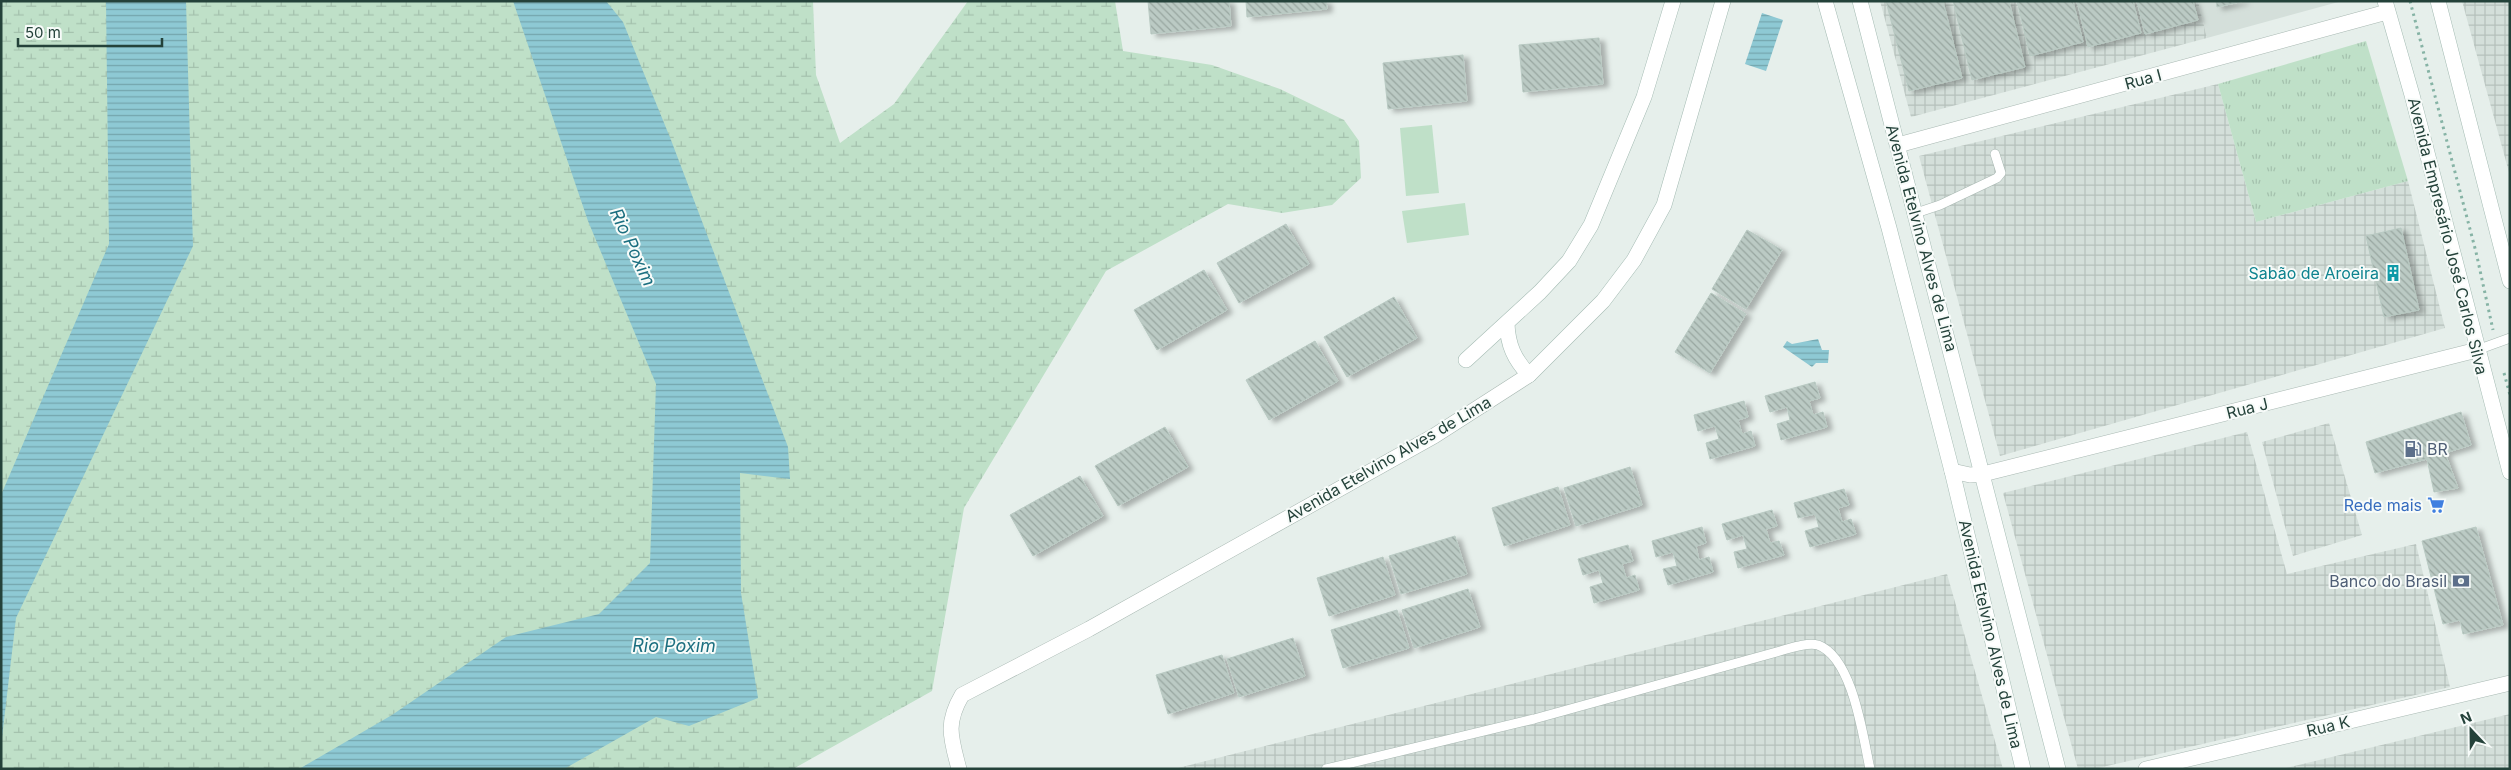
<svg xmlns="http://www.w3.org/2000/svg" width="2511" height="770" font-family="Inter,sans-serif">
<defs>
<pattern id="industrial-grid" width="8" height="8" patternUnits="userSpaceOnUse" patternTransform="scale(1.25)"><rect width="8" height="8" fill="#d4dfda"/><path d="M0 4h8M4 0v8" fill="none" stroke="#b6c1bc"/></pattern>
<pattern id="grass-tufts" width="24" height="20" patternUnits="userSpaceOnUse" patternTransform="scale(1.25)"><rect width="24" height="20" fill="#bfe0c8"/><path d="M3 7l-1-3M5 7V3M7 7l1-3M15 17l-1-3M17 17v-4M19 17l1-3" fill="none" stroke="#a4c1ad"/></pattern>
<pattern id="wetland-marsh" width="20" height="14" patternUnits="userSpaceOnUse" patternTransform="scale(1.25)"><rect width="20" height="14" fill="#bfe0c8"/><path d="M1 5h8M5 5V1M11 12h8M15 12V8" fill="none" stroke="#a4c1ad"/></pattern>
<pattern id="water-rules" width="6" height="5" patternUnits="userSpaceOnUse" patternTransform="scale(1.25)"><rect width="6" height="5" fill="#8ec9d4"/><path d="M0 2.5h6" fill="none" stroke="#74a5ad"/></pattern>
<pattern id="building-back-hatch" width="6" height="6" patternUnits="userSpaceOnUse" patternTransform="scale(1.25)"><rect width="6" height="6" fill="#bbcac4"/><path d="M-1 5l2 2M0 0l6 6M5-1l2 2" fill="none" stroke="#98a6a0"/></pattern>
<filter id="shadow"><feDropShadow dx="5.5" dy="3" stdDeviation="2.5" flood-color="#0004"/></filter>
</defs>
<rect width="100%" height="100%" fill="#e6efeb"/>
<!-- built -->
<path fill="#d4dfda" d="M2198 1H2342L2207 38Z"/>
<!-- industrial -->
<path fill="url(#industrial-grid)" d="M1880 1H2198L2207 38 1911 117Z
M2462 1H2510V176Z
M2218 84 2256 222 2408 181 2445 328 2000 456 1919 156Z
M2329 423 2362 535 2293 556 2262 442Z
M2247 432 2287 574 2416 544 2450 687 2094 769H2078L2003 493Z
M1947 574 2003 769H1174Z
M2510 714V769H2282Z"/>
<!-- grass -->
<path fill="url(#grass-tufts)" d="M2366 41 2408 181 2256 222 2218 84Z"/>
<!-- wetland -->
<path fill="url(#wetland-marsh)" d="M1 1H813L816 75 840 143 894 104 968 1H1115L1123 51 1212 65 1280 89 1344 120 1359 141 1361 178 1332 205 1282 213 1228 204 1106 271 964 508 932 691 793 769H1Z"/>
<!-- park -->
<path fill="#bfe0c8" d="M1432 125 1439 193 1406 196 1400 128Z
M1465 203 1469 235 1407 243 1402 211Z"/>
<!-- water -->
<path fill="url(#water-rules)" d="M106 1H186L193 246 16 618 1 746V495L109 244Z
M513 1H606L623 22 671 140 788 447 790 479 740 473 741 593 758 698 689 726 656 717 564 769H299L392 715 506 637 599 614 650 563 656 384 588 221Z
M1762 13 1783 20 1766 71 1745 64Z
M1818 339 1822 350H1829L1828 363H1816L1812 367 1783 347 1787 341 1792 344Z"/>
<!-- building -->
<path fill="url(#building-back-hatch)" stroke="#b8c9c2" filter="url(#shadow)" d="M1148 1H1229L1231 26 1151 34Z
M1246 1H1326L1327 9 1247 17Z
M1886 1H1943L1962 78 1909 91Z
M1953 1H2009L2025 67 1972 80Z
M2017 1H2073L2083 42 2030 56Z
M2077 1H2133L2141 33 2088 47Z
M2137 1H2193L2198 20 2145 34Z
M2216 1H2244L2217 7Z
M1599 38 1603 84 1523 92 1519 45Z
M1463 55 1467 101 1388 109 1383 63Z
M1286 224 1309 264 1239 303 1217 263Z
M2401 228 2419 310 2384 317 2366 236Z
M1747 230 1782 250 1746 309 1712 289Z
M1204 270 1227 310 1157 350 1134 310Z
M1711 293 1746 314 1710 373 1675 352Z
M1394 297 1417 338 1347 377 1324 337Z
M1315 341 1338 381 1269 420 1246 380Z
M1815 382 1820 398 1809 401 1813 415 1823 412 1827 427 1781 440 1777 424 1790 420 1787 407 1770 412 1765 396Z
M1744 401 1748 417 1738 420 1742 434 1751 431 1755 446 1710 459 1706 443 1719 439 1715 426 1698 431 1694 415Z
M2461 412 2471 445 2445 453 2458 488 2434 492 2427 459 2375 473 2366 442Z
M1165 427 1188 467 1118 506 1095 466Z
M1630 467 1642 505 1576 526 1564 488Z
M1080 476 1103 516 1033 556 1010 515Z
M1558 487 1570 525 1504 546 1492 508Z
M1844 489 1849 505 1838 508 1842 522 1851 519 1856 534 1810 547 1805 531 1819 527 1815 514 1798 518 1794 503Z
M1772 510 1777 526 1766 529 1770 543 1779 541 1784 555 1738 568 1734 552 1747 549 1743 535 1727 540 1722 524Z
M1702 527 1706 543 1696 546 1699 560 1709 557 1713 572 1668 585 1663 569 1677 566 1673 552 1656 557 1652 541Z
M2476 527 2503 625 2463 634 2460 620 2443 624 2422 541Z
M1455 536 1467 574 1401 594 1389 556Z
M1628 545 1633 561 1622 564 1626 578 1635 575 1639 590 1594 603 1590 587 1603 583 1599 570 1583 575 1578 559Z
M1383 557 1395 595 1329 616 1317 578Z
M1468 589 1480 627 1414 648 1402 610Z
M1397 610 1409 648 1343 668 1331 630Z
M1293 638 1305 676 1239 697 1227 659Z
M1222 655 1234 693 1168 714 1156 675Z"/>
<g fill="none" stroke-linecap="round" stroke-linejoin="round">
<!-- lane casing -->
<g stroke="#a8b8b2" stroke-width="10">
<path id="lane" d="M1916 213 1940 205 1997 178 2001 173 1995 154
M2477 350 2510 338
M1326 769 1534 719 1780 651C1791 648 1807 642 1818 645 1853 658 1863 737 1870 769"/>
</g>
<!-- street casing -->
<g stroke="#a8b8b2" stroke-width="16">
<path id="street" d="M1898 145 2387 12
M1952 471 1970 475 1983 474 2477 350
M959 769C951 738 945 724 962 695L1089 629 1434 436 1529 375
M2146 769 2510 683"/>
</g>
<!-- secondary casing -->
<g stroke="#a4bbb3" stroke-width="16">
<path id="secondary" d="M1825 1 1889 228 1952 471 2023 769
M1860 1 2058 769
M2385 1 2412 95 2510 472
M2438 1 2510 281
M1507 324C1508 345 1514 359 1529 375L1603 301 1634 260 1664 205 1723 1
M1466 360 1540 292 1569 261 1591 225 1644 97 1673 1"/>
</g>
<!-- path -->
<path stroke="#86b3a5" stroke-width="3" stroke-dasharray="2.5 4" stroke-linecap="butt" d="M2410 1 2476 252 2493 330
M2504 373 2510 395"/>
<!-- lane -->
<use href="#lane" stroke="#fff" stroke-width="9"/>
<!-- street -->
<use href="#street" stroke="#fff" stroke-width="15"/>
<!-- secondary -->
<use href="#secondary" stroke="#fff" stroke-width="15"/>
</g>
<!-- icons -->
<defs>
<g id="building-bare" transform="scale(1.35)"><path d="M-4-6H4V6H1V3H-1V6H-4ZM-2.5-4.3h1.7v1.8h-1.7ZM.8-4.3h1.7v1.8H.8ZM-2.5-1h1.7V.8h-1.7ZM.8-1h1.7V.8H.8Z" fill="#0f9aa8" stroke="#f7fbf9" stroke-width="2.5" paint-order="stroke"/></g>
<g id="fuel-bare" transform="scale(1.35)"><path d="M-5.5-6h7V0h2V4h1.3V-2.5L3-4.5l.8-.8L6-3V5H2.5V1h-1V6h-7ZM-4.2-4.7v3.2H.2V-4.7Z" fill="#5c6f8a" stroke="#f7fbf9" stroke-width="2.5" paint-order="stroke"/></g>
<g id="supermarket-bare" transform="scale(1.35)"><path d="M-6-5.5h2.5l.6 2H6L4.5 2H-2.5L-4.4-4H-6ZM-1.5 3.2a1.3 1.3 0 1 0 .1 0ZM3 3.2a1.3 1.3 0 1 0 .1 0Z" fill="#3f7fe0" stroke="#f7fbf9" stroke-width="2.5" paint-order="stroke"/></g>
<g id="bank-bare" transform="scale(1.35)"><path d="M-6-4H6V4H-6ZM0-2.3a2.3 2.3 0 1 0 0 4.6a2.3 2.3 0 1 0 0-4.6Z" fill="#5c6f8a" stroke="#f7fbf9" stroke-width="2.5" paint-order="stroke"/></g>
</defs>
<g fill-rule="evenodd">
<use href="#building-bare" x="2393" y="273"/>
<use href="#fuel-bare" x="2413" y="449"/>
<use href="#supermarket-bare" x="2436" y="505"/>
<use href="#bank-bare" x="2461" y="581"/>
</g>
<g text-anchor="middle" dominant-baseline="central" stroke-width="4" stroke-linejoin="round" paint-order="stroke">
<!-- street labels -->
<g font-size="16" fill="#24423a" stroke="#f7fbf9">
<text transform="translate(2143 79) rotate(-15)">Rua I</text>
<text transform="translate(2448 236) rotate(76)">Avenida Empresário José Carlos Silva</text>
<text transform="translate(1922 238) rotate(75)">Avenida Etelvino Alves de Lima</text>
<text transform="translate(2247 408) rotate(-14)">Rua J</text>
<text transform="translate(1388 459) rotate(-30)">Avenida Etelvino Alves de Lima</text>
<text transform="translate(1991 634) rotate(77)">Avenida Etelvino Alves de Lima</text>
<text transform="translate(2328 726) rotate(-13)">Rua K</text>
</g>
<!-- culture labels -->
<g font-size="16" fill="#0d838f" stroke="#f7fbf9" text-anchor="end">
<text x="2379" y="273">Sabão de Aroeira</text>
</g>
<!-- service labels -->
<g font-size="16" fill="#4e5e75" stroke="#f7fbf9" text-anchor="start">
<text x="2427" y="449">BR</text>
<text x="2447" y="581" text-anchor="end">Banco do Brasil</text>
</g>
<!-- shop labels -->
<g font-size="16" fill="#366cbe" stroke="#f7fbf9" text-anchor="end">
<text x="2422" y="505">Rede mais</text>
</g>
<!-- water labels -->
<g font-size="18" font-style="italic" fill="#1c6f80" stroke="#f7fbf9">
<text transform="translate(633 247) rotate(65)">Rio Poxim</text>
<text x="674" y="645">Rio Poxim</text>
</g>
</g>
<!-- border -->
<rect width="2511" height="770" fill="none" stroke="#24423a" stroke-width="5"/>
<!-- north arrow -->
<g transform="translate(2471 730) rotate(338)" stroke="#f7fbf9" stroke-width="4" paint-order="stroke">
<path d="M0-4L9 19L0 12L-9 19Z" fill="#24423a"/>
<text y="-8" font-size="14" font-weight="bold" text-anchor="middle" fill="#24423a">N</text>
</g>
<!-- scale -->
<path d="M18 38v8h144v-8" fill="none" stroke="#24423a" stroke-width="2.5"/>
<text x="25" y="38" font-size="15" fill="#24423a" stroke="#f7fbf9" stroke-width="4" paint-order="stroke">50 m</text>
</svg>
